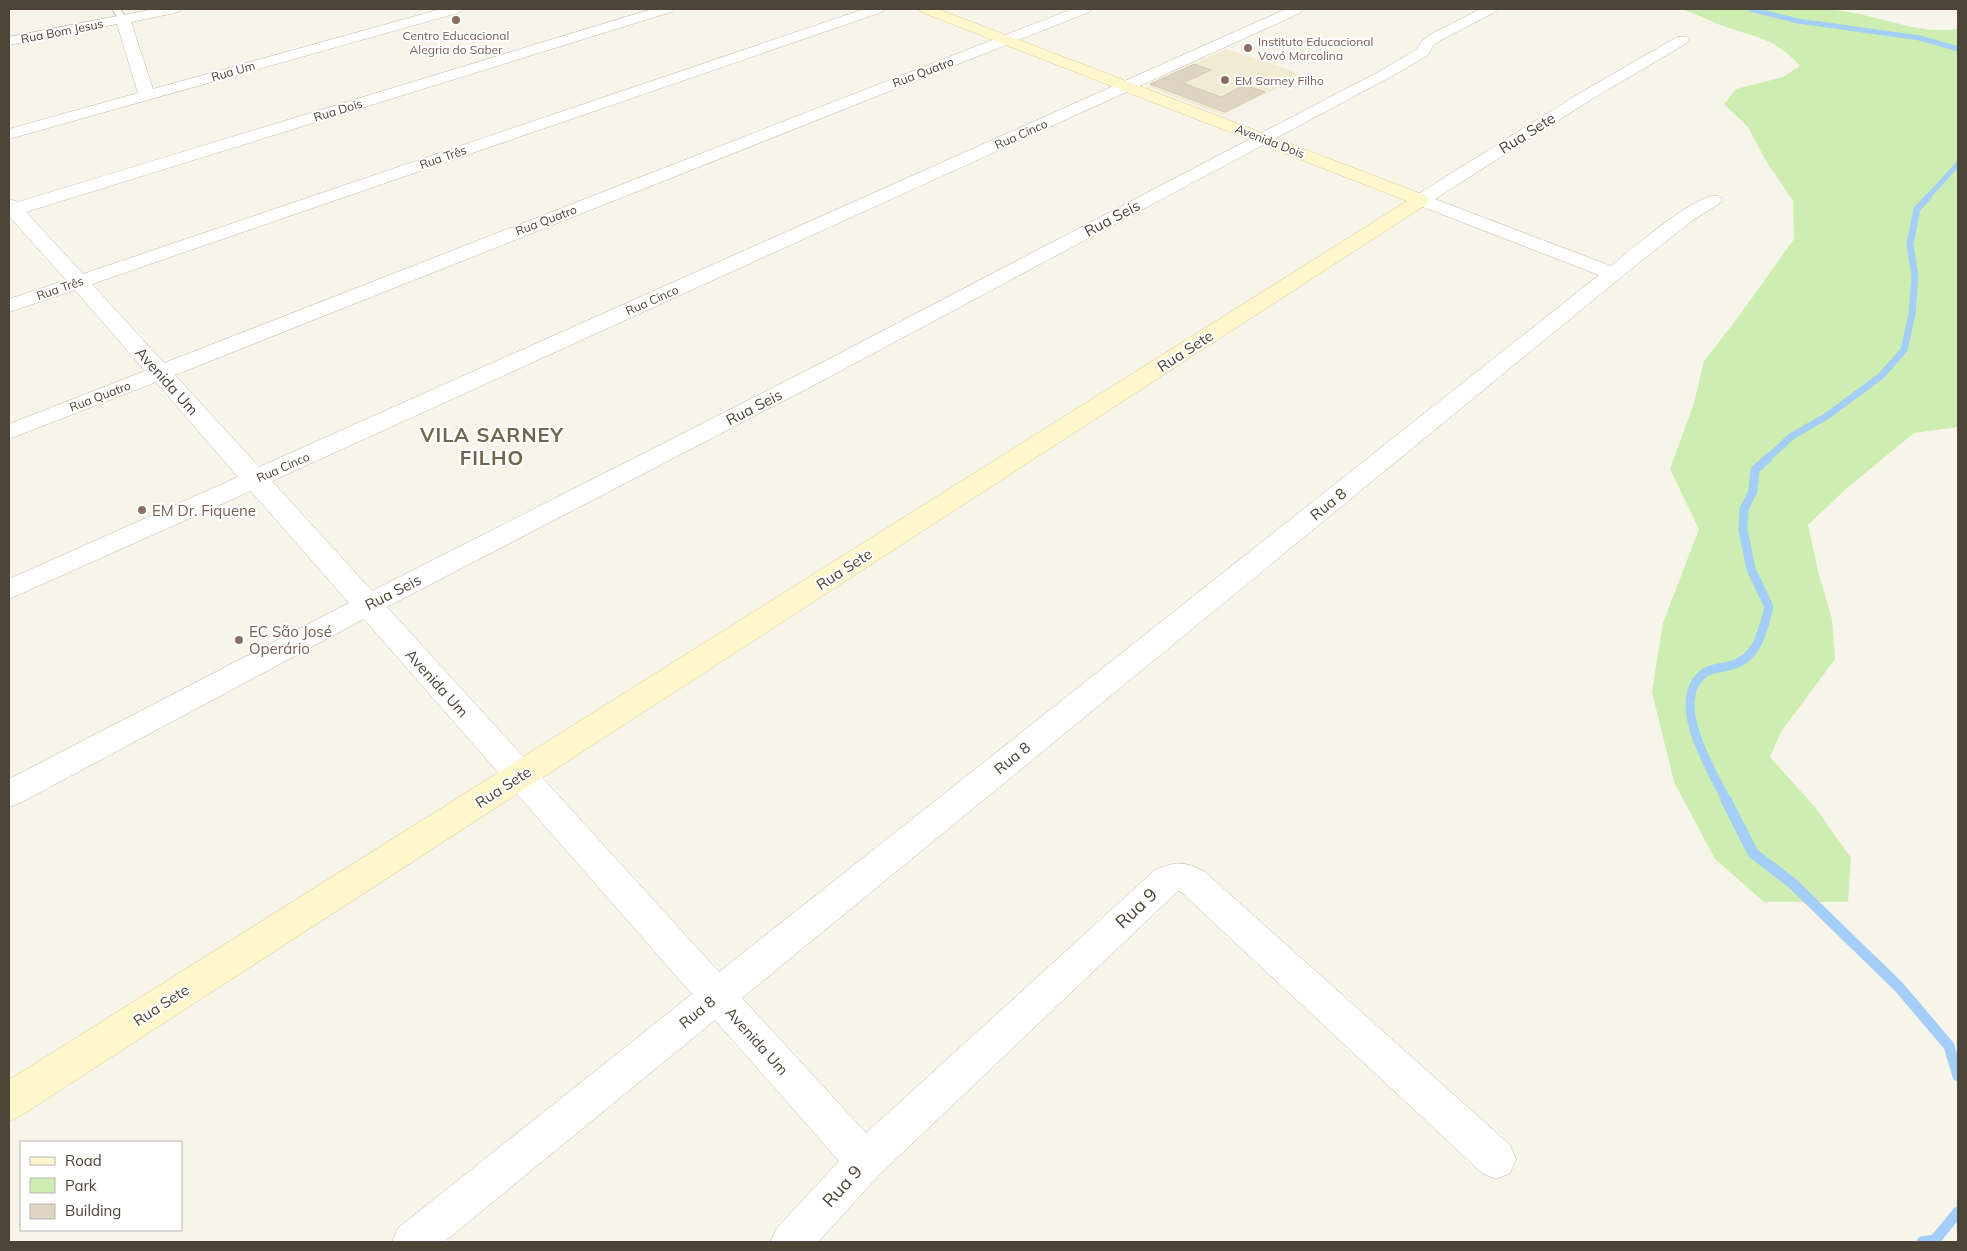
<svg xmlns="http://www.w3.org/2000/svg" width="1967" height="1251" font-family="Mulish,sans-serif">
<rect width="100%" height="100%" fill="#f7f4ea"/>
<!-- education -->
<path fill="#f1ebd3" d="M1226 49 1304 75 1223 115 1146 86Z"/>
<!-- green -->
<path fill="#cdeeb0" d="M1681 9C1736 9 1796 4 1849 12 1885 18 1922 35 1958 29V427L1914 433 1847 488 1808 525 1819 575 1832 619 1835 659 1781 732 1770 757 1815 807 1851 858 1848 902H1764L1715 859 1674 782 1652 692 1663 623 1699 529 1670 469 1694 403 1704 361 1739 316 1794 239 1793 201 1766 161 1748 127 1724 104 1736 89 1783 77 1800 66C1777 40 1760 38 1729 28 1713 23 1698 14 1681 9Z"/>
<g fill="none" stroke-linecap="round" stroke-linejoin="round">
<!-- stream-far3 -->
<path stroke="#a2cef8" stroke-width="5" d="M1750 9 1798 21 1920 38 1958 49
M1926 199 1958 164"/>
<!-- stream-far2 -->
<path stroke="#a2cef8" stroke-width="7" d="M1767 459 1792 436 1827 416 1881 376 1904 350 1912 314 1915 276 1910 244 1917 209 1928 197"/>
<!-- stream-far1 -->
<path stroke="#a2cef8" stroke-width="9" d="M1727 801C1712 772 1666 698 1706 672 1714 667 1726 668 1735 664 1758 656 1764 627 1769 607L1751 569 1743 530 1744 509 1753 491 1755 470 1768 458"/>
<!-- stream -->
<path stroke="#a2cef8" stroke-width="11" d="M1726 800 1753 853 1792 883 1899 987 1949 1046 1958 1076
M1922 1242 1935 1240 1958 1212"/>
</g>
<!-- building -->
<path fill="#ddd4c1" stroke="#d5cab1" d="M1194 64 1211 70 1183 83 1221 97 1245 85 1265 92 1225 112 1150 84Z"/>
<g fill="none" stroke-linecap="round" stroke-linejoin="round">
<!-- lane casing -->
<g stroke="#c3bdac" stroke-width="2">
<path id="lane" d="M112 9H120L127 19 126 21H120Z"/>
</g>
<!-- street casing -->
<g stroke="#c3bdac" stroke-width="1">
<path id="street" d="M154 9H181L179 12 131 22 153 89 441 9H463L461 12 9 139V129L138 93 117 24 9 45V37Z
M652 9H673L671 12 26 212 83 274 864 9H884L882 12 92 284 164 363 1072 9H1091L1089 12 175 375 259 467 1286 9 1302 10 1300 13 272 481 372 591 800 374 1382 70 1417 49 1422 41 1431 34 1480 9H1497L1495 12 1441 40 1433 46 1428 55 1392 76 816 384 387 607 719 972 1599 275 1415 204 1412 200 1415 196 1580 93 1677 37H1687L1689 40 1687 43 1592 99 1435 199 1611 266C1630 251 1697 191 1719 196L1722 200 1719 204 1693 220 1620 278 742 998 866 1133 1155 870C1176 861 1185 861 1205 872L1510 1145 1516 1159 1510 1173 1496 1179 1482 1173 1181 892 1178 891 879 1175 818 1242H770L777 1228 839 1161 715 1020 444 1242H392L398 1228 692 994 364 619 20 803 9 807V779L349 603 251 491 9 599V579L238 477 156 382 9 439V424L145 371 75 290 9 312V299L66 280 9 216V199L18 202Z"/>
</g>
<!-- secondary casing -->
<g stroke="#dbce96" stroke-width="1">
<path id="secondary" d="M919 9H938L1427 196 1430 200 1427 204 22 1115 9 1121V1080L1407 201 921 12Z"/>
</g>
<!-- lane -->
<use href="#lane" fill="#fff" fill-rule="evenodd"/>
<!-- street -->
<use href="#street" fill="#fff" fill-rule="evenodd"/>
<!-- secondary -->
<use href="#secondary" fill="#fff7cc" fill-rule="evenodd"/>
</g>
<!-- markers -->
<g fill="#8d6e63" stroke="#fff" stroke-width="2">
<circle cx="456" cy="20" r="5"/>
<circle cx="1248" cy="48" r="5"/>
<circle cx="1225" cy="80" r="5"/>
<circle cx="142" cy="510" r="5"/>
<circle cx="239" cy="640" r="5"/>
</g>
<g text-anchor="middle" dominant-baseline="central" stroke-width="4" stroke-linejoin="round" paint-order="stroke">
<!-- far-street labels -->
<g font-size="12" fill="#4c4537" stroke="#fff">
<text transform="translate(62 31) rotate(-11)">Rua Bom Jesus</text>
<text transform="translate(233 71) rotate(-16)">Rua Um</text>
<text transform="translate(923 72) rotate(-21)">Rua Quatro</text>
<text transform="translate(338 110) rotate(-17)">Rua Dois</text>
<text transform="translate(1021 134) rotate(-24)">Rua Cinco</text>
<text transform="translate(1270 141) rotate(21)">Avenida Dois</text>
<text transform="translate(443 157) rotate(-19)">Rua Três</text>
<text transform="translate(546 220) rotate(-21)">Rua Quatro</text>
<text transform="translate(60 288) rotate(-19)">Rua Três</text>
<text transform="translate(652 300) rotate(-24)">Rua Cinco</text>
<text transform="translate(100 396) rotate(-21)">Rua Quatro</text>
<text transform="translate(283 467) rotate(-24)">Rua Cinco</text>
</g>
<!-- far-education labels -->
<g font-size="12" fill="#785e54" stroke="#fff" text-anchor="start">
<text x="456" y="35" text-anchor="middle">Centro Educacional<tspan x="456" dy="14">Alegria do Saber</tspan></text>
<text x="1258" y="41">Instituto Educacional<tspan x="1258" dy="14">Vovó Marcolina</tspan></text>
<text x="1235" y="80">EM Sarney Filho</text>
</g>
<!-- street labels -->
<g font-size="15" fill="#4c4537" stroke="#fff">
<text transform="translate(1527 133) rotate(-32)">Rua Sete</text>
<text transform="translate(1112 218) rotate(-28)">Rua Seis</text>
<text transform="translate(1185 351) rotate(-33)">Rua Sete</text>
<text transform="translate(167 381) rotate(48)">Avenida Um</text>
<text transform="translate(754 407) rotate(-27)">Rua Seis</text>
<text transform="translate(1328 504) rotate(-39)">Rua 8</text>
<text transform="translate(844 569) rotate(-33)">Rua Sete</text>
<text transform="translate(393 592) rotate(-27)">Rua Seis</text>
<text transform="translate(437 683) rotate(48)">Avenida Um</text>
<text transform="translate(1012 758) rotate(-39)">Rua 8</text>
<text transform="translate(503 787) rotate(-33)">Rua Sete</text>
<text transform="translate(161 1005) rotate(-33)">Rua Sete</text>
<text transform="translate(697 1012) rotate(-39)">Rua 8</text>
<text transform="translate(757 1041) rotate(48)">Avenida Um</text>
</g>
<!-- education labels -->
<g font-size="15" fill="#785e54" stroke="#fff" text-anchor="start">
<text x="152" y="510">EM Dr. Fiquene</text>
<text x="249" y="631">EC São José<tspan x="249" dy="17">Operário</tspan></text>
</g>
<!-- near-street labels -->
<g font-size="18" fill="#4c4537" stroke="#fff">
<text transform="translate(1136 908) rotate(-43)">Rua 9</text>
<text transform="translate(842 1186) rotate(-48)">Rua 9</text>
</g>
<!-- district labels -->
<g font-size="20" font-weight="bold" letter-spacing="1" fill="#70654d" stroke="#fff">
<text x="492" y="434">VILA SARNEY<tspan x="492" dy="23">FILHO</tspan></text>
</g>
</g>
<!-- border -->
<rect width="1967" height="1251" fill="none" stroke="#4c4537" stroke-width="20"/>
<!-- legend -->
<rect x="20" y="1141" width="162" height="90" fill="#ffffff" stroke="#b7b5af"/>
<rect x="30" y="1157" width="25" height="8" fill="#fff7cc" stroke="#b7b5af"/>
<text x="65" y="1166" font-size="15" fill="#4c4537">Road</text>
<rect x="30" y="1178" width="25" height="15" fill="#cdeeb0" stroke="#b7b5af"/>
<text x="65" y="1191" font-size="15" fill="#4c4537">Park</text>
<rect x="30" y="1204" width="25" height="15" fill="#ddd4c1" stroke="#b7b5af"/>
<text x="65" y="1216" font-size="15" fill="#4c4537">Building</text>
</svg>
